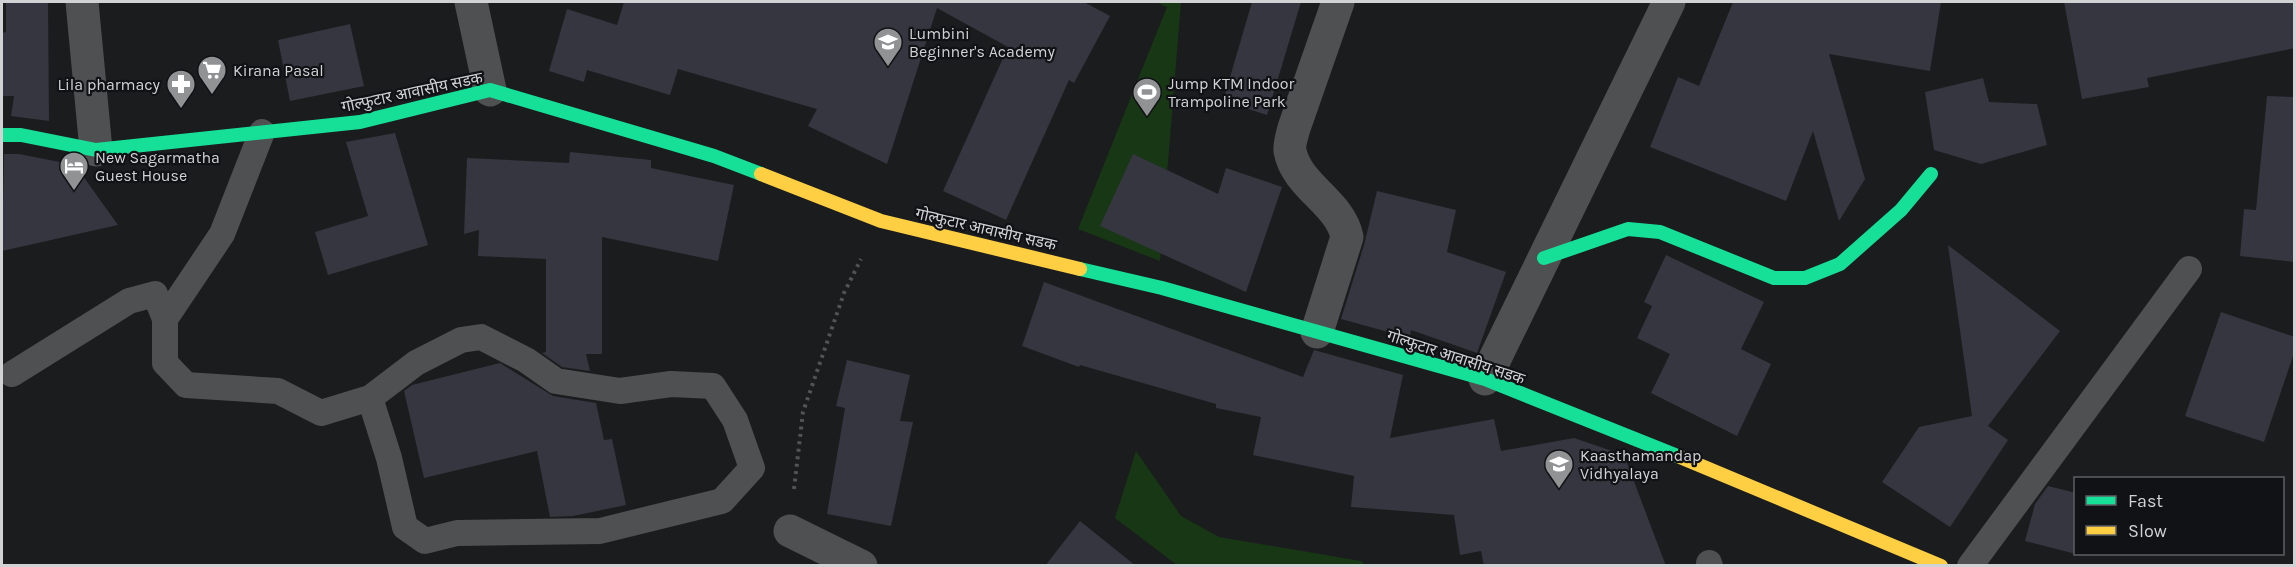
<svg xmlns="http://www.w3.org/2000/svg" width="2296" height="567" font-family="Karla,'Noto Sans Devanagari',sans-serif">
<rect width="100%" height="100%" fill="#1b1c1e"/>
<!-- green -->
<path fill="#183715" d="M1156 2H1181L1160 261 1078 229 1167 7Z
M1136 451 1181 516 1219 537 1361 561 1365 565H1177L1115 518Z"/>
<!-- building -->
<path fill="#35363f" d="M6 2H48L49 121 11 116 14 96H2V33L6 32Z
M624 2H1084L1110 16 1074 83 1069 80 1006 220 943 191 1008 47 937 8 887 164 808 126 817 109 678 69 670 95 587 70 584 82 549 71 567 9 617 25Z
M1252 2H1301L1267 115 1223 101Z
M1733 2H1941L1930 71 1829 54 1865 179 1839 221 1813 131 1786 201 1650 147 1678 77 1699 86Z
M2064 2H2295V48L2147 78 2149 87 2082 99Z
M350 24 364 86 290 101 278 40Z
M1983 78 1989 102 2037 104 2047 145 1981 164 1934 150 1925 92Z
M2267 96 2295 97V262L2240 256 2244 209 2256 210Z
M395 133 428 245 328 275 315 232 368 216 346 142Z
M570 152 651 160V168L734 185 718 261 602 237V354H586L590 371 562 367 542 353 546 352V259L478 256 479 230 464 234 467 158 569 163Z
M4 154H19L75 165 118 225 2 251Z
M1133 154 1218 194 1226 168 1282 187 1246 292 1100 226Z
M1377 191 1456 210 1447 252 1506 272 1477 353 1411 330 1410 338 1341 319 1364 245Z
M1948 245 2060 331 1988 426 2008 440 1950 527 1882 482 1919 427 1972 416Z
M1666 255 1764 302 1741 349 1771 364 1737 436 1651 393 1670 354 1637 338 1652 306 1644 302Z
M1044 282 1303 377 1314 350 1403 375 1390 438 1494 419 1501 451 1574 438 1624 455 1666 566H1484L1481 551 1460 555 1454 515 1351 507 1354 476 1253 455 1261 417 1216 408V404L1080 365 1079 367 1022 346Z
M2221 312 2295 337V350L2264 442 2185 416Z
M847 360 910 375 900 421 913 422 891 526 827 514 845 408 836 406Z
M500 363 553 396 596 403 604 440 612 439 626 505 573 516 550 517 537 451 424 478 404 391 412 385Z
M2048 486 2076 493V554L2025 541 2035 504Z
M1080 521 1136 566H1045Z"/>
<g fill="none" stroke-linecap="round" stroke-linejoin="round">
<!-- path -->
<path stroke="#525353" stroke-width="4" stroke-dasharray="3 4.5" stroke-linecap="butt" d="M794 489 803 412 844 293 861 259"/>
<!-- lane -->
<path stroke="#4f5051" stroke-width="26" d="M165 319 222 234 262 132
M12 374 129 301 155 294 165 319V363L186 385 278 391 321 413 370 398 416 363 461 340 481 337 526 360 556 381 620 391 671 384 713 386 735 420 752 468 722 501 600 531 457 533 425 541 405 527 389 458 370 398
M1709 563 1710 566
M1970 566 2189 269"/>
<!-- street -->
<path stroke="#4f5051" stroke-width="33" d="M82 2 96 150
M471 2 490 90
M1317 332 1347 237C1340 202 1297 187 1290 151 1289 145 1292 135 1294 128L1338 2
M1485 379 1669 2
M790 531 861 566"/>
<!-- fast -->
<path stroke="#16e098" stroke-width="14" d="M2 135H21L96 150 360 122 490 90 714 156 761 174
M1544 258 1628 229 1660 232 1774 278H1805L1840 264 1901 210 1931 174
M1080 269 1162 288 1485 379 1680 457"/>
<!-- slow -->
<path stroke="#ffcf43" stroke-width="14" d="M761 174 881 221 1080 269
M1680 457 1941 566"/>
</g>
<!-- icons -->
<defs>
<g id="school-pin" transform="scale(1.5)"><path d="M0 17L-7.5 6A9.5 9.5 0 1 1 7.5 6Z" fill="#919294" stroke="#111215"/><path d="M0-5L7-2L0 1L-7-2ZM-4 1L0 2.5L4 1V4Q0 6-4 4Z" fill="#fff"/></g>
<g id="supermarket-pin" transform="scale(1.5)"><path d="M0 17L-7.5 6A9.5 9.5 0 1 1 7.5 6Z" fill="#919294" stroke="#111215"/><path d="M-6-5.5h2.5l.6 2H6L4.5 2H-2.5L-4.4-4H-6ZM-1.5 3.2a1.3 1.3 0 1 0 .1 0ZM3 3.2a1.3 1.3 0 1 0 .1 0Z" fill="#fff"/></g>
<g id="pharmacy-pin" transform="scale(1.5)"><path d="M0 17L-7.5 6A9.5 9.5 0 1 1 7.5 6Z" fill="#919294" stroke="#111215"/><path d="M-2-6h4v4h4v4h-4v4h-4v-4h-4v-4h4Z" fill="#fff"/></g>
<g id="stadium-pin" transform="scale(1.5)"><path d="M0 17L-7.5 6A9.5 9.5 0 1 1 7.5 6Z" fill="#919294" stroke="#111215"/><path d="M0-5a6.5 5 0 1 0 0 10a6.5 5 0 1 0 0-10ZM-3.5-1.8h7v3.6h-7Z" fill="#fff"/></g>
<g id="hotel-pin" transform="scale(1.5)"><path d="M0 17L-7.5 6A9.5 9.5 0 1 1 7.5 6Z" fill="#919294" stroke="#111215"/><path d="M-6-4.5h1.5V1H6V5H4.5V3h-9V5H-6ZM-4 0a1.8 1.8 0 1 1 3.6 0ZM.5 0V-2.5h3Q6-2.5 6 0Z" fill="#fff"/></g>
</defs>
<g fill-rule="evenodd">
<use href="#school-pin" x="888" y="42"/>
<use href="#supermarket-pin" x="212" y="70"/>
<use href="#pharmacy-pin" x="181" y="84"/>
<use href="#stadium-pin" x="1147" y="92"/>
<use href="#hotel-pin" x="74" y="166"/>
<use href="#school-pin" x="1559" y="464"/>
</g>
<g text-anchor="middle" dominant-baseline="central" stroke-width="4.5" stroke-linejoin="round" paint-order="stroke">
<!-- poi labels -->
<g font-size="16" fill="#d1d2d4" stroke="#111215" text-anchor="start">
<text x="909" y="33">Lumbini<tspan x="909" dy="18">Beginner's Academy</tspan></text>
<text x="233" y="70">Kirana Pasal</text>
<text x="1168" y="83">Jump KTM Indoor<tspan x="1168" dy="18">Trampoline Park</tspan></text>
<text x="160" y="84" text-anchor="end">Lila pharmacy</text>
<text x="95" y="157">New Sagarmatha<tspan x="95" dy="18">Guest House</tspan></text>
<text x="1580" y="455">Kaasthamandap<tspan x="1580" dy="18">Vidhyalaya</tspan></text>
</g>
<!-- street labels -->
<g font-size="16" fill="#d1d2d4" stroke="#111215">
<text transform="translate(412 92) rotate(-12)">गोल्फुटार आवासीय सडक</text>
<text transform="translate(986 229) rotate(13)">गोल्फुटार आवासीय सडक</text>
<text transform="translate(1456 357) rotate(18)">गोल्फुटार आवासीय सडक</text>
</g>
</g>
<!-- border -->
<rect width="2296" height="567" fill="none" stroke="#d1d2d4" stroke-width="6"/>
<!-- legend -->
<rect x="2074" y="477" width="210" height="78" fill="#111215" stroke="#5e5f61" stroke-width="1.5"/>
<rect x="2086" y="496" width="30" height="9" fill="#16e098" stroke="#5e5f61" stroke-width="1.5"/>
<text x="2128" y="507" font-size="18" fill="#d1d2d4">Fast</text>
<rect x="2086" y="526" width="30" height="9" fill="#ffcf43" stroke="#5e5f61" stroke-width="1.5"/>
<text x="2128" y="537" font-size="18" fill="#d1d2d4">Slow</text>
</svg>
